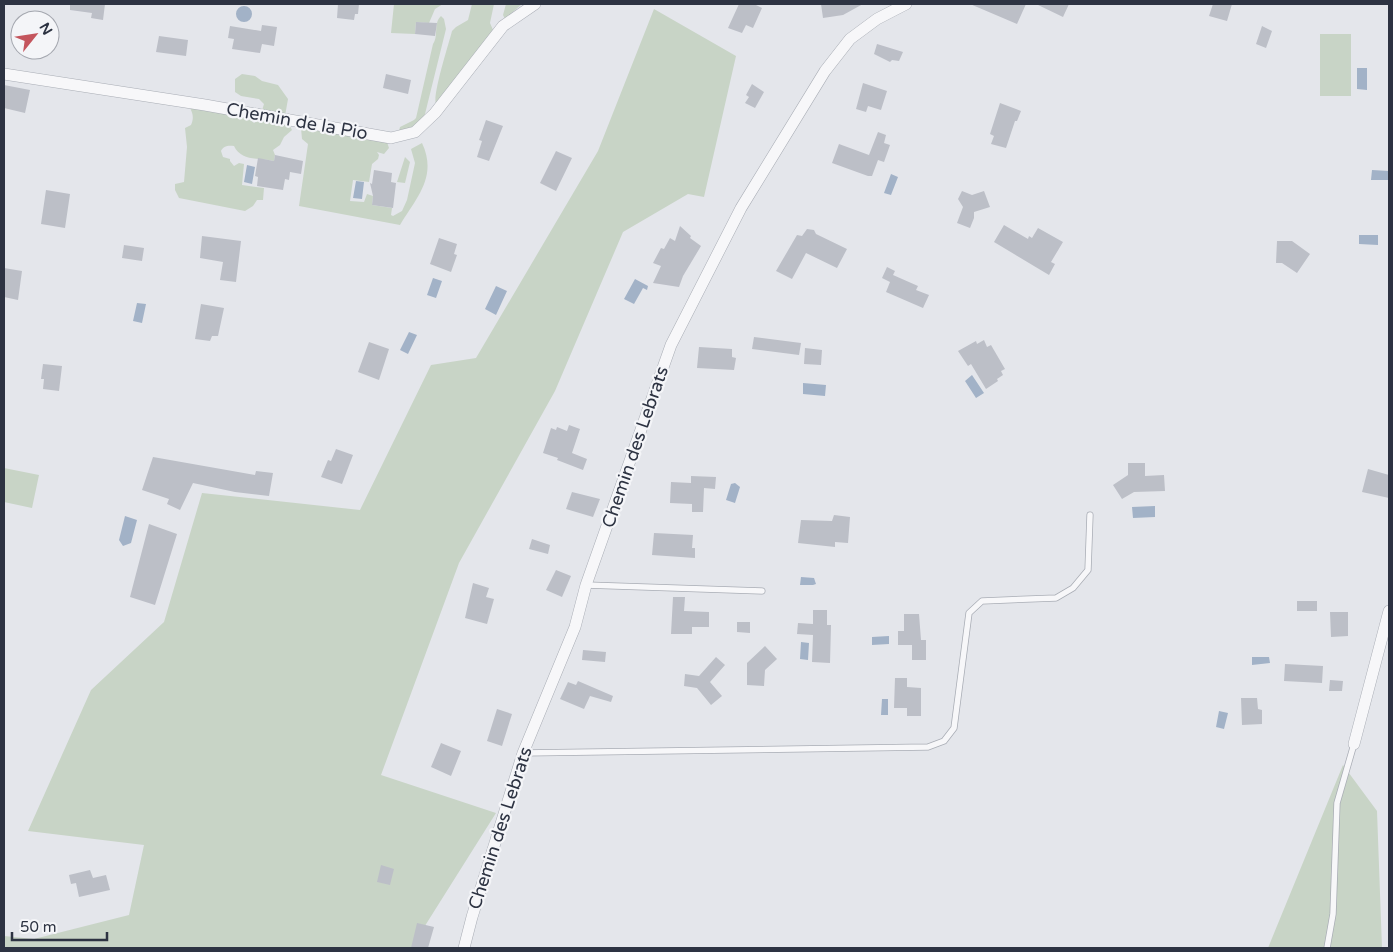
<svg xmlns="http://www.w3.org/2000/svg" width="1393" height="952" font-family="'Varela Round',sans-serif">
<rect width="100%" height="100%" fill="#e4e6eb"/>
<!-- green -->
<path fill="#c8d4c6" d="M394 4H443L435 9 429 23 416 22 415 34 391 33Z
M472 4H494L490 23 493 30 436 104C432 96 449 43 452 31L456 27 468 20Z
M506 4H522L505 19 503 15Z
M654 9 736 56 704 197 688 194 623 232 555 391 459 563 381 775 496 813 411 948H4V936L34 939 129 915 144 845 28 831 91 690 164 622 202 493 360 510 431 365 476 358 598 151Z
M441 16 444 19 446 29 424 118 415 126 399 131 400 127 414 120 416 118 433 44C439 36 433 23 441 16Z
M1320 34H1351V96H1320Z
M242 74 255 76 262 81 278 85 288 99 285 116 292 130 284 137 280 145 273 150 275 155 274 161C258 158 241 161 234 146 228 145 223 146 221 151L223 157 230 159V161L234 166 239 163 244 164 242 185 264 188 263 200H257L253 206 245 211 179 198 175 190V184L184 182 187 147 185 128 191 125C194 118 193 114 190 108L217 103 234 104 241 107 246 116 254 123 259 120 264 104 259 99 241 96 235 92V79Z
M301 128 387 142 389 148 384 154 377 152 379 155 378 159 372 164 369 182 353 180 350 201 364 202 367 194 373 196 372 205 392 208 391 215 393 216 402 211 407 200 415 163 411 149 422 143C438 177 416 198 400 225L299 206 308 144 302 139Z
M405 157 410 162 405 183 397 182Z
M4 468 39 475 32 508 4 502Z
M1343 765 1377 811 1382 948H1268Z"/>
<!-- water -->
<path fill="#a2b2c7" d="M236 14a8 8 0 1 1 16 0a8 8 0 1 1-16 0Z
M1357 68H1367V90L1357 89Z
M247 165 255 167 252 184 244 182Z
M1372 170 1389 171V180H1371Z
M891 174 898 177 891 195 884 193Z
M356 181 364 182 362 199 353 198Z
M1359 235H1378V245L1359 244Z
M433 278 442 281 436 298 427 295Z
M635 279 648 286 647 290 643 288 634 304 624 299Z
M496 286 507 291 496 315 485 309Z
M137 303 146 304 142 323 133 321Z
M409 332 417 335 408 354 400 350Z
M972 375 984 393 976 398 965 381Z
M803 383 826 385 825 396 803 394Z
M735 483 740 487 735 503 726 500 731 484Z
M1155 506V517L1133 518 1132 507Z
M125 516 137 520 131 543 123 546 119 540Z
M801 577 814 578 816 584 813 585H800Z
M889 636V644L872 645V637Z
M801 642 809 643 808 660 800 659Z
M1252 657H1269L1270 663 1252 665Z
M882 699H888V715H881Z
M1219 711 1228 713 1224 729 1216 727Z"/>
<!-- building -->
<path fill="#bcbfc7" d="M70 4H105L103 20 91 18 92 13 70 10Z
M338 4H359L358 14H355L354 20 337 18Z
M739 4H754L762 8 753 28 746 25 742 33 728 28Z
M821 4H863L843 15 823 18Z
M970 4H1026L1017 24Z
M1036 4H1069L1063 17Z
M1213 4H1232L1227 21 1209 16Z
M416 22 437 23 435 36 415 34Z
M262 25 277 27 274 46 262 44 260 53 232 49 234 39 228 38 230 26 261 31Z
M1262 26 1272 31 1266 48 1256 44Z
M159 36 188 40 186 56 156 52Z
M877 44 903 52 899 61 892 60 890 62 874 54Z
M386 74 411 80 408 94 383 88Z
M863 83 887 91 881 110 868 106 866 112 856 109Z
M752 84 764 92 755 108 745 103 749 97 746 95Z
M4 85 30 90 25 113 4 108Z
M1000 103 1021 111 1017 121H1015L1006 148 991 144 994 136 990 134Z
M486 120 503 126 489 161 477 157 482 141 479 140Z
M878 132 886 135 884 143 890 145 884 162 878 160 872 176H868L832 163 839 144 869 155Z
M556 151 572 158 556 191 540 183Z
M275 155 303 161 301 174 290 172 289 180 285 179 283 190 257 186 258 177 255 176 258 158 274 161Z
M374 170 392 173 391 182 396 183 393 208 372 205 373 196 370 183 372 184Z
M46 190 70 194 65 228 41 224Z
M962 191 972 195 984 191 990 207 974 212V218L970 228 957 223 963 207 958 199Z
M1004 225 1028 239 1029 236 1032 238 1038 228 1063 242 1051 262 1055 264 1049 275 994 242Z
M680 226 691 236 690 238 701 246 683 276 679 287 653 283 661 266 653 263 661 248 664 249 670 238 675 241Z
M807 229 814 230 816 234 847 249 837 268 806 253 792 279 776 271 797 235 802 236Z
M202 236 241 241 236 282 220 280 223 262 200 258Z
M439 238 457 244 454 254 457 255 451 272 430 264Z
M1277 241H1292L1310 254 1297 273 1282 263H1276Z
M124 245 144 248 142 261 122 258Z
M887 267 895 271 893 275 918 286 916 290 929 295 923 308 886 292 890 282 882 278Z
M4 268 22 271 18 300 4 297Z
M201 304 224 308 218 336H212L210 341 195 339Z
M754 337 801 343 799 355 752 349Z
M984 340 987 347 991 345 1005 369 1001 371 1003 375 997 379 998 381 986 389 971 364 968 366 958 351 976 341 977 344Z
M369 342 389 349 379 380 358 372Z
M699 347 732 349V357L736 358 734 370 697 368Z
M805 348 822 350 821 365 804 364Z
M43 364 62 366 59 391 43 389 44 379H41Z
M569 425 580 429 572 453 587 459 583 470 557 460 558 458 543 453 551 428 556 430 557 427 567 431Z
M336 449 353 455 342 484 321 477 328 460 331 461Z
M153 457 255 475 256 471 273 473 269 496 235 492 193 483 180 510 167 504 169 499 142 490Z
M1128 463H1145V476L1164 475 1165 491 1134 492 1122 499 1113 485 1128 475Z
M1368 469 1389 475V498L1362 492Z
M691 476 716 477 715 489 704 488 703 512H692V504L670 503 671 482 691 483Z
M572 492 600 499 593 517 566 509Z
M834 515 850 517 848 543 835 542V547L798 543 801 520 832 521Z
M149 524 177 534 155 605 130 597Z
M654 533 693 535 692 548H695V558L652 555Z
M532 539 550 545 548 554 529 549Z
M556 570 571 576 562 597 546 590Z
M473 583 489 588 486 597 494 599 487 624 465 618Z
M673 597H685L684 611 709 612V627H692V634H671Z
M1297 601H1317V611H1297Z
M813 610H827V625H831L830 663 812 662 813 635 797 634 798 623 813 624Z
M1330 612H1348V636L1331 637Z
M904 614H919L921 640H926V660H912V645H898V631H904Z
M737 622H750V633L737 632Z
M765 646 777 659 765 670 764 686 747 685V663Z
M583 650 606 652 605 662 582 660Z
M716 657 725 665 710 682 722 696 711 705 697 688 684 686 685 674 699 676Z
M1285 664 1323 666 1322 683 1284 681Z
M895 678H907V687L921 688V716H907V708H894Z
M1330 680 1343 681 1342 691H1329Z
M578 681 613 696 611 702 590 696 584 709 560 699 568 682 576 685Z
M1241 698H1257L1258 709 1262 710V724L1242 725Z
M497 709 512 714 502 746 487 741Z
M441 743 461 751 451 776 431 767Z
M381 865 394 869 390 885 377 882Z
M90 870 93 878 106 875 110 890 79 897 76 883 71 884 69 875Z
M417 923 434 927 428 948H411Z"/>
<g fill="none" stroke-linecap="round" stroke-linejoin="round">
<!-- lane casing -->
<g stroke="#a9adb5" stroke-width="7">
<path id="lane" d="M586 585 762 591
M523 753 928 747 944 741 954 728 969 613 982 601 1056 598 1073 588 1088 570 1090 515
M1327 948 1333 914 1337 803 1354 744"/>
</g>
<!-- street casing -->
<g stroke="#a9adb5" stroke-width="12">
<path id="street" d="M4 74 205 105 391 138 415 132 435 113 503 26 535 4
M1354 744 1389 611
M464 948 472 917 523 753 575 627 586 585 671 345 741 208 825 71 850 39 877 19 906 4"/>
</g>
<!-- lane -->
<use href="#lane" stroke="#f7f7f9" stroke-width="5.5"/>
<!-- street -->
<use href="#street" stroke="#f7f7f9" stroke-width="11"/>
</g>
<g text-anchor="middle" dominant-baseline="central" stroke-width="4.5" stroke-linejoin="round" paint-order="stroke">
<!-- street labels -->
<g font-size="18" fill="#2d3342" stroke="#f4f5f8">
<text transform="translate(297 121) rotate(10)">Chemin de la Pio</text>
<text transform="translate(635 447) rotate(-71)">Chemin des Lebrats</text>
<text transform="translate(500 828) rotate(-72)">Chemin des Lebrats</text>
</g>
</g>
<!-- border -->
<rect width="1393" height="952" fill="none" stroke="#2d3342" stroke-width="10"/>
<!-- north arrow -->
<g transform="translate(35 35) rotate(60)"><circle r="24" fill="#f4f5f8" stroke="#a4a7af"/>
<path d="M0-4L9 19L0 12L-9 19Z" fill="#c4555d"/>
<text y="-8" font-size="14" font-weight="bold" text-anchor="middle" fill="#2d3342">N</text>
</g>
<!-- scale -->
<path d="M12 932v8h95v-8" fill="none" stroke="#2d3342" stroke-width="2.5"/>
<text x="20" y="932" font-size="15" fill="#2d3342" stroke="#f4f5f8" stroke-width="4" paint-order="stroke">50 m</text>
</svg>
